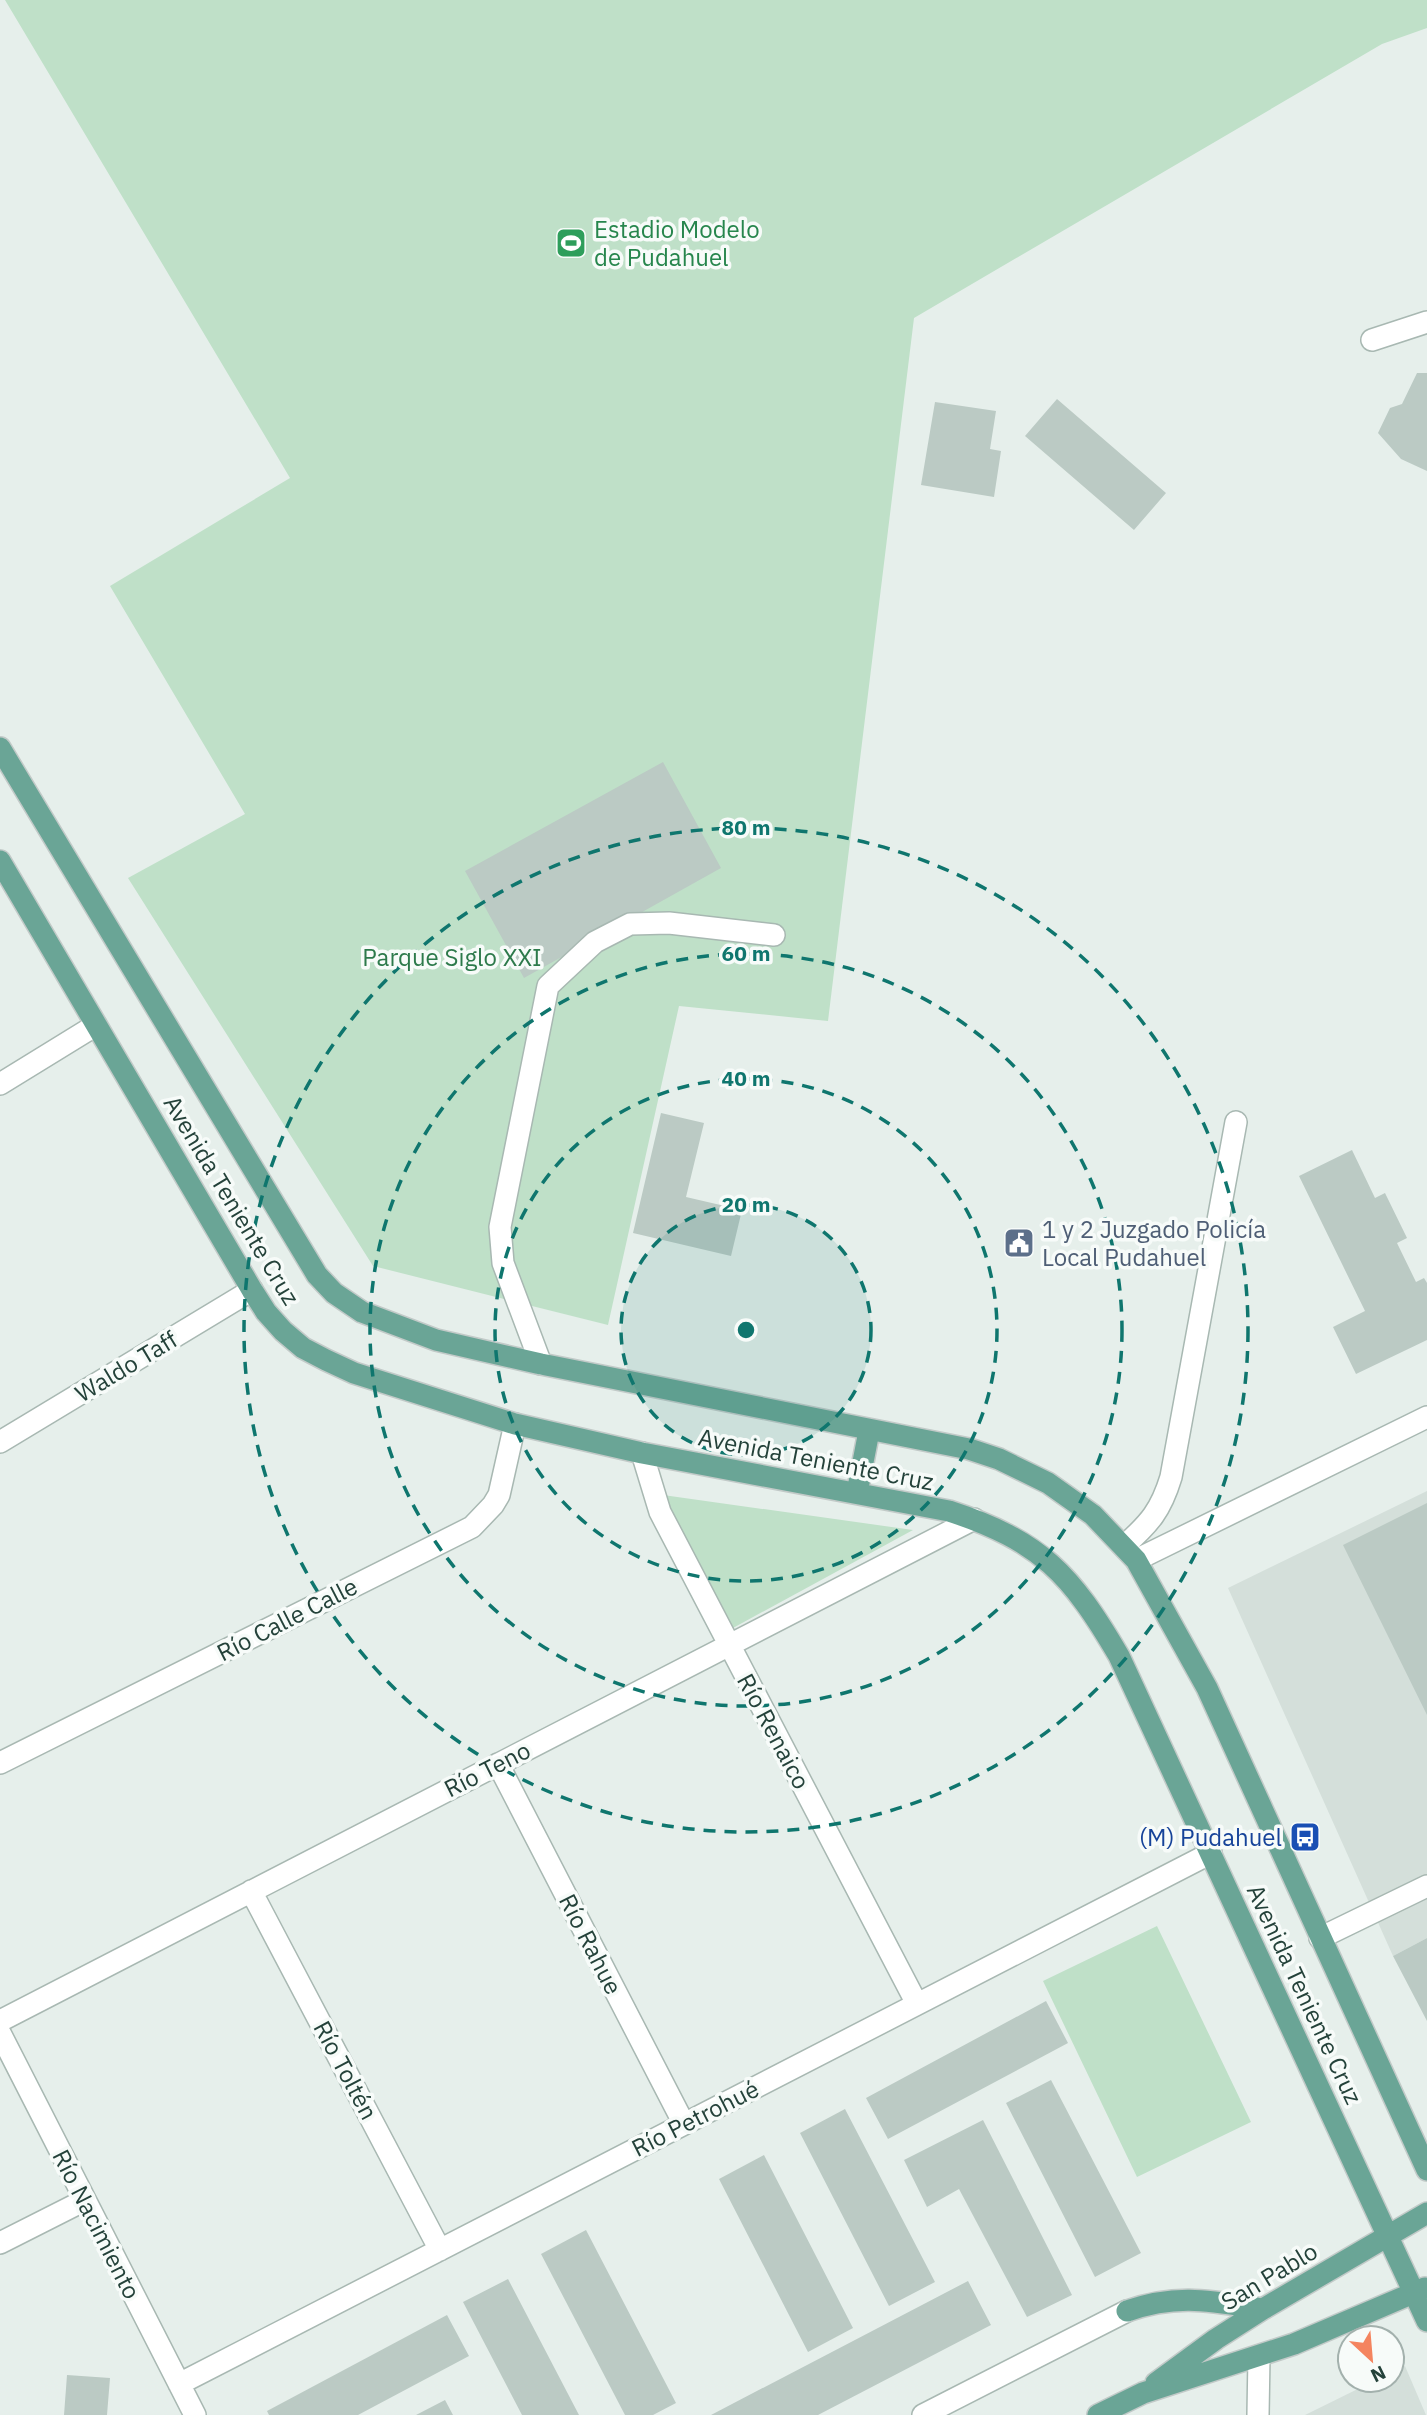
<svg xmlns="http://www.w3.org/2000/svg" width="1427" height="2415" font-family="'IBM Plex Sans',sans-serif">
<rect width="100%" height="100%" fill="#e6efeb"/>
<!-- built -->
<path fill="#d4dfda" d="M1427 1491V1938L1393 1956 1228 1588Z
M1405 2366 1426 2415H1305L1376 2380H1392V2372Z"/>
<!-- green -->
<path fill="#bfe0c8" d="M5 0H1427V28L1382 44 914 318 828 1021 679 1006 608 1325 373 1266 128 878 245 814 110 586 290 478Z
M663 1495 913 1530 733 1628Z
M1157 1926 1251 2122 1137 2177 1043 1981Z"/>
<!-- building -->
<path fill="#bbcac4" d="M1417 373H1427V471L1401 459 1378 433 1390 408 1402 404Z
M1057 399 1166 493 1134 530 1025 436Z
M935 402 996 411 990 449 1001 451 994 497 921 485Z
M663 762 721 868 524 978 465 871Z
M661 1113 704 1123 686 1197 742 1210 731 1256 633 1233Z
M1352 1150 1375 1198 1385 1193 1407 1238 1397 1243 1416 1282 1424 1278 1427 1283V1340L1356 1374 1333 1327 1365 1311 1299 1176Z
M1427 1503V1715L1343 1545Z
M1427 1938V2021L1393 1956Z
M1046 2001 1068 2043 888 2139 866 2098Z
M1051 2080 1141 2253 1095 2277 1006 2103Z
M845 2109 935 2282 889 2306 800 2133Z
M983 2120 1072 2295 1027 2317 959 2189 927 2207 904 2160Z
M764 2155 853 2328 808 2352 719 2179Z
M586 2230 676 2403 653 2415H625L541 2254Z
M508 2279 579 2415H522L463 2302Z
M968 2281 991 2325 818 2415H711Z
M447 2315 469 2356 358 2415H269L267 2411Z
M67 2375 110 2378 107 2415H64Z
M445 2400 453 2415H416Z"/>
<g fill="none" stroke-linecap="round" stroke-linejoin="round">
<!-- minor casing -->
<g stroke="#a8b8b2" stroke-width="24">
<path id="minor" d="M1372 340 1427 322
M0 1084 96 1025
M541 1364 503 1263 500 1227 548 986 595 942 630 924 669 923 774 935
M0 1442 252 1290
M642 1453 660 1512 917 2004
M1124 1546C1150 1523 1161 1510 1171 1477L1236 1122
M1136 1560 1427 1417
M0 1763 472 1527 493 1505 499 1495 515 1424
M498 1764 684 2124
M251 1891 440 2250
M1320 1938 1427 1886
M0 2021 974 1519
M0 2033 195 2415
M0 2243 85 2200
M179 2384 1211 1853
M923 2415 1127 2311
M1258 2415 1259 2356"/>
</g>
<!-- major casing -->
<g stroke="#c2cac8" stroke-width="24">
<path id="major" d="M0 748 317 1275 334 1293 362 1312 436 1340 541 1364 969 1449 999 1459 1048 1483 1093 1515 1136 1560 1207 1688 1427 2170
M0 861 252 1290 266 1312 283 1331 303 1348 326 1360 354 1373 515 1424 642 1453 949 1511C1041 1541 1071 1574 1119 1656L1427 2321
M857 1493 869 1431
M1127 2311C1177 2293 1212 2301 1263 2309
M1156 2383 1216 2339 1263 2309 1427 2213
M1098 2415 1143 2393 1294 2344 1425 2288"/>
</g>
<!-- minor -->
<use href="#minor" stroke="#fff" stroke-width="21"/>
<!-- major -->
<use href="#major" stroke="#6aa596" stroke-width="21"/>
</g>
<!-- distance rings -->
<circle cx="746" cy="1330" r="125" fill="#0f766e" fill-opacity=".12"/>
<g fill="none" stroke="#0f766e" stroke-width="3.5" stroke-dasharray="12 9">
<circle cx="746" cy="1330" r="125"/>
<circle cx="746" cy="1330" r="251"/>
<circle cx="746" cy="1330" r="376"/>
<circle cx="746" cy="1330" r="502"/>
</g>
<!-- icons -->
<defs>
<g id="stadium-square" transform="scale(1.575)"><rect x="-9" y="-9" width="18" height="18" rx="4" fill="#2e9e5b" stroke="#f7fbf9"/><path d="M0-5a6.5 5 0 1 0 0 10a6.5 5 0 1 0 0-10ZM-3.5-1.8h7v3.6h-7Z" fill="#fff"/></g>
<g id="civic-square" transform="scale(1.575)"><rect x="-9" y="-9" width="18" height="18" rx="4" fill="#5c6f8a" stroke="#f7fbf9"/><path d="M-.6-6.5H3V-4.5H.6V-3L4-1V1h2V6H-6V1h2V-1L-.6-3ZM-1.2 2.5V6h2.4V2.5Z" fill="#fff"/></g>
<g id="bus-square" transform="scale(1.575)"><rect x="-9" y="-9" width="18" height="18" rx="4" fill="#1a4fb4" stroke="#f7fbf9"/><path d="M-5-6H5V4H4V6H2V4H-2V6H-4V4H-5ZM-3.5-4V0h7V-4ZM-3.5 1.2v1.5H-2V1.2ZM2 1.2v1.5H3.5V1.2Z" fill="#fff"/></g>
</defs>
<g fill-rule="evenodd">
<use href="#stadium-square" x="571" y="243"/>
<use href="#civic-square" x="1019" y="1243"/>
<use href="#bus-square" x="1305" y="1837"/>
</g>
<g text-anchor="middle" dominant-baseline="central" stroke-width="7" stroke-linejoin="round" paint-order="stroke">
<!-- leisure labels -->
<g font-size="24" fill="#27864d" stroke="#f7fbf9" text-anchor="start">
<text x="594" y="229">Estadio Modelo<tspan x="594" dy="28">de Pudahuel</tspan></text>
</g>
<!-- park labels -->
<g font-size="24" fill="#2d7a4b" stroke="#f7fbf9">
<text x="452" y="957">Parque Siglo XXI</text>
</g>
<!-- street labels -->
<g font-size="24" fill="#24423a" stroke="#f7fbf9">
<text transform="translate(232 1200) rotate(59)">Avenida Teniente Cruz</text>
<text transform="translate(126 1366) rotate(-31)">Waldo Taff</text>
<text transform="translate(816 1459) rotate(11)">Avenida Teniente Cruz</text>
<text transform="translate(287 1619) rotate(-27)">Río Calle Calle</text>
<text transform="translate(774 1731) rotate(62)">Río Renaico</text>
<text transform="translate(487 1769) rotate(-27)">Río Teno</text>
<text transform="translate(591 1944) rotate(63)">Río Rahue</text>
<text transform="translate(1305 1994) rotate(65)">Avenida Teniente Cruz</text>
<text transform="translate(346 2070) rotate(62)">Río Toltén</text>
<text transform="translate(695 2118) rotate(-27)">Río Petrohué</text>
<text transform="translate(97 2224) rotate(63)">Río Nacimiento</text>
<text transform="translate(1269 2276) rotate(-31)">San Pablo</text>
</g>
<!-- service labels -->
<g font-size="24" fill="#4e5e75" stroke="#f7fbf9" text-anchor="start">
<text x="1042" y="1229">1 y 2 Juzgado Policía<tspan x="1042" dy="28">Local Pudahuel</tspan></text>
</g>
<!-- transit labels -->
<g font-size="24" fill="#164399" stroke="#f7fbf9" text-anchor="end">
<text x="1282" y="1837">(M) Pudahuel</text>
</g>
</g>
<circle cx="746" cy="1330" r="10" fill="#0f766e" stroke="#f7fbf9" stroke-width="3.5"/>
<g font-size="21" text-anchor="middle" font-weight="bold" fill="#0f766e" stroke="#f7fbf9" stroke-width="7" stroke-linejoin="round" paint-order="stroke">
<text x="746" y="835">80 m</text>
<text x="746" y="961">60 m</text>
<text x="746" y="1086">40 m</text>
<text x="746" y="1212">20 m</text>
</g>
<!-- north arrow -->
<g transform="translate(1371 2359) rotate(154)"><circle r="33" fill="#f7fbf9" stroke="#a3b1ad" stroke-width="2"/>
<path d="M0-5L12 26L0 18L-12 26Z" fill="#f4845f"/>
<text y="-10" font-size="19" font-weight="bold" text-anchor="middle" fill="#24423a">N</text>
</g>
</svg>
